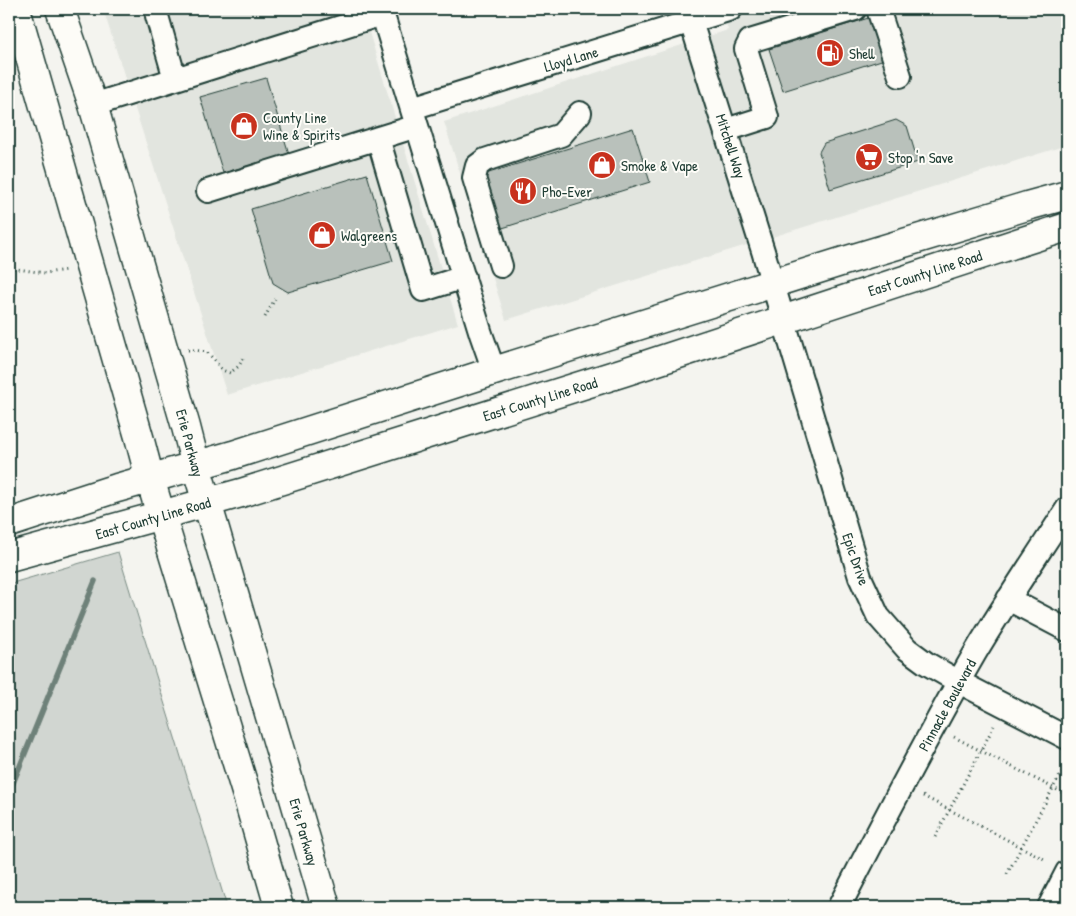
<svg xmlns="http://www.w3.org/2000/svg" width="1076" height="916" font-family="'Patrick Hand',sans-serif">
<rect width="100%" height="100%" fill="#f4f4ef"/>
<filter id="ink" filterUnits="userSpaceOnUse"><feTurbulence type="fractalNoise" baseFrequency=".02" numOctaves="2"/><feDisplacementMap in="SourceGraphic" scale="10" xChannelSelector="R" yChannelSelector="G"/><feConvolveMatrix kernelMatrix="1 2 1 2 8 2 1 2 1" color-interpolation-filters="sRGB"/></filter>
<g filter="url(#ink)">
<!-- built -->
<path fill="#e2e5df" d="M103 9H362L458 324 227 395Z
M722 9H1067V145L506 320 444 122 728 30Z"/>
<!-- green -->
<path fill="#d1d6d1" stroke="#788a82" d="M118 552 227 907H9V584Z"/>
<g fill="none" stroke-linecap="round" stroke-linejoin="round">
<!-- stream -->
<path stroke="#6e8179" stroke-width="5.5" d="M9 793 95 581"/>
</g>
<!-- building -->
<path fill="#b9c1bb" stroke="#1f3d34" d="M878 15 891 57 783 91 769 49Z
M266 78 289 154 223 173 200 97Z
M896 120 907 126 918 162 830 189 819 152 824 143Z
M633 128 650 182 496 230 479 176Z
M367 174 393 261 288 292 273 283 251 209Z"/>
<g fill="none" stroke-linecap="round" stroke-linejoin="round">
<!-- minor casing -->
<g stroke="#1f3d34" stroke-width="26">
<path id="minor" d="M381 9 481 334 494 371
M687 9 763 251 860 577 878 616 907 649 926 663 959 682 1067 738
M878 9 900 76
M157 16 175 79
M93 105 382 14
M412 108 731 9
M726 130 767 117 746 49 750 41 855 9
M378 138 423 290 464 277
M208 191 417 126
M501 266 474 178 477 166 485 160 561 135 580 113
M1008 599 1067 630
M839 907C883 822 927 736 975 653 1004 604 1036 557 1067 509
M1049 907 1067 872"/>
</g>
<!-- major casing -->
<g stroke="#1f3d34" stroke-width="31">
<path id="major" d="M16 9 139 437 150 479 248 799 279 907
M60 9 93 105 186 427 196 466 214 526 326 907
M9 523 117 488 233 455 494 371 844 261 1027 206 1067 195
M9 557 241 493 624 372 1020 242 1067 227"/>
</g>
<!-- path -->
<path stroke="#1f3d34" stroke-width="3" stroke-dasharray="1 4" stroke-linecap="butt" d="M9 267 17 269 45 273 67 270
M265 317 275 299
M188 350H194L207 352 215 361 222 370 230 373 239 366 245 355
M954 737 1067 795
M923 796 1046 860
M935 837 994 726
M1007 874 1066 764"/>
<!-- minor -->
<use href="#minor" stroke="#fdfcf7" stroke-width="22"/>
<!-- major -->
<use href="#major" stroke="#fdfcf7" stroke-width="28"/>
</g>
</g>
<!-- icons -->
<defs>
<g id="fuel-disc" transform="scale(1.4375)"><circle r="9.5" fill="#c8321e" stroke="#fdfcf7"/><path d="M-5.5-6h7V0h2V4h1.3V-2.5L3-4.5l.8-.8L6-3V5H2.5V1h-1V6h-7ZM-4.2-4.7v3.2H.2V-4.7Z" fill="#fff"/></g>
<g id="shop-disc" transform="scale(1.4375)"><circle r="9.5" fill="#c8321e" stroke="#fdfcf7"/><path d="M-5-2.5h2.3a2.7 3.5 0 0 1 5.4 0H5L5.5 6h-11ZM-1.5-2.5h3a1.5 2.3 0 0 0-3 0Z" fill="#fff"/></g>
<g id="supermarket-disc" transform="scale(1.4375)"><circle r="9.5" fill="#c8321e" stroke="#fdfcf7"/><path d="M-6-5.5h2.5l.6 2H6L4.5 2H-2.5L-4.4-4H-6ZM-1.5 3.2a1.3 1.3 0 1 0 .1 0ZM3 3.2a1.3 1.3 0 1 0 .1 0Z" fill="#fff"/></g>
<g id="restaurant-disc" transform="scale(1.4375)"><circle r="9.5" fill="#c8321e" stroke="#fdfcf7"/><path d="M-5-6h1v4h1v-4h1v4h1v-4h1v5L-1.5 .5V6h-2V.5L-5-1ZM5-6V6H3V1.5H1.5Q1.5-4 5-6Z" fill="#fff"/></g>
</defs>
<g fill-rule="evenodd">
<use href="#fuel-disc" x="830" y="53"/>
<use href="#shop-disc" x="244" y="126"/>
<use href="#supermarket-disc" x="869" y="157"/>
<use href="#shop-disc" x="602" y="165"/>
<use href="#restaurant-disc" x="523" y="191"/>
<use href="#shop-disc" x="322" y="235"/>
</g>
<g text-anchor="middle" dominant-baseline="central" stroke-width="4" stroke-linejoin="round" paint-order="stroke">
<!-- poi labels -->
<g font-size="15" fill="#1f3d34" stroke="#fdfcf7" text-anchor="start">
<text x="849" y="53">Shell</text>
<text x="263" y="117">County Line<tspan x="263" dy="17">Wine &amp; Spirits</tspan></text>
<text x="888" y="157">Stop 'n Save</text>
<text x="621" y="165">Smoke &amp; Vape</text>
<text x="542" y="191">Pho-Ever</text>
<text x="341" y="235">Walgreens</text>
</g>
<!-- street labels -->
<g font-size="15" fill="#1f3d34" stroke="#fdfcf7">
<text transform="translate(571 59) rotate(-17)">Lloyd Lane</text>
<text transform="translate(731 146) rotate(72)">Mitchell Way</text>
<text transform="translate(925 273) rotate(-18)">East County Line Road</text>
<text transform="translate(540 399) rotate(-17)">East County Line Road</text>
<text transform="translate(190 443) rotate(75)">Erie Parkway</text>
<text transform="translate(153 518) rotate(-16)">East County Line Road</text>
<text transform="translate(856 559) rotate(71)">Epic Drive</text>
<text transform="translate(947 705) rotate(-61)">Pinnacle Boulevard</text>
<text transform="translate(304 832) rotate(74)">Erie Parkway</text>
</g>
</g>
<!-- margin -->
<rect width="1076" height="916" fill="none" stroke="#fdfcf7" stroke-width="30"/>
<rect x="15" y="15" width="1046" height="886" fill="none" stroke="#1f3d34" stroke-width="2" filter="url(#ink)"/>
</svg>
